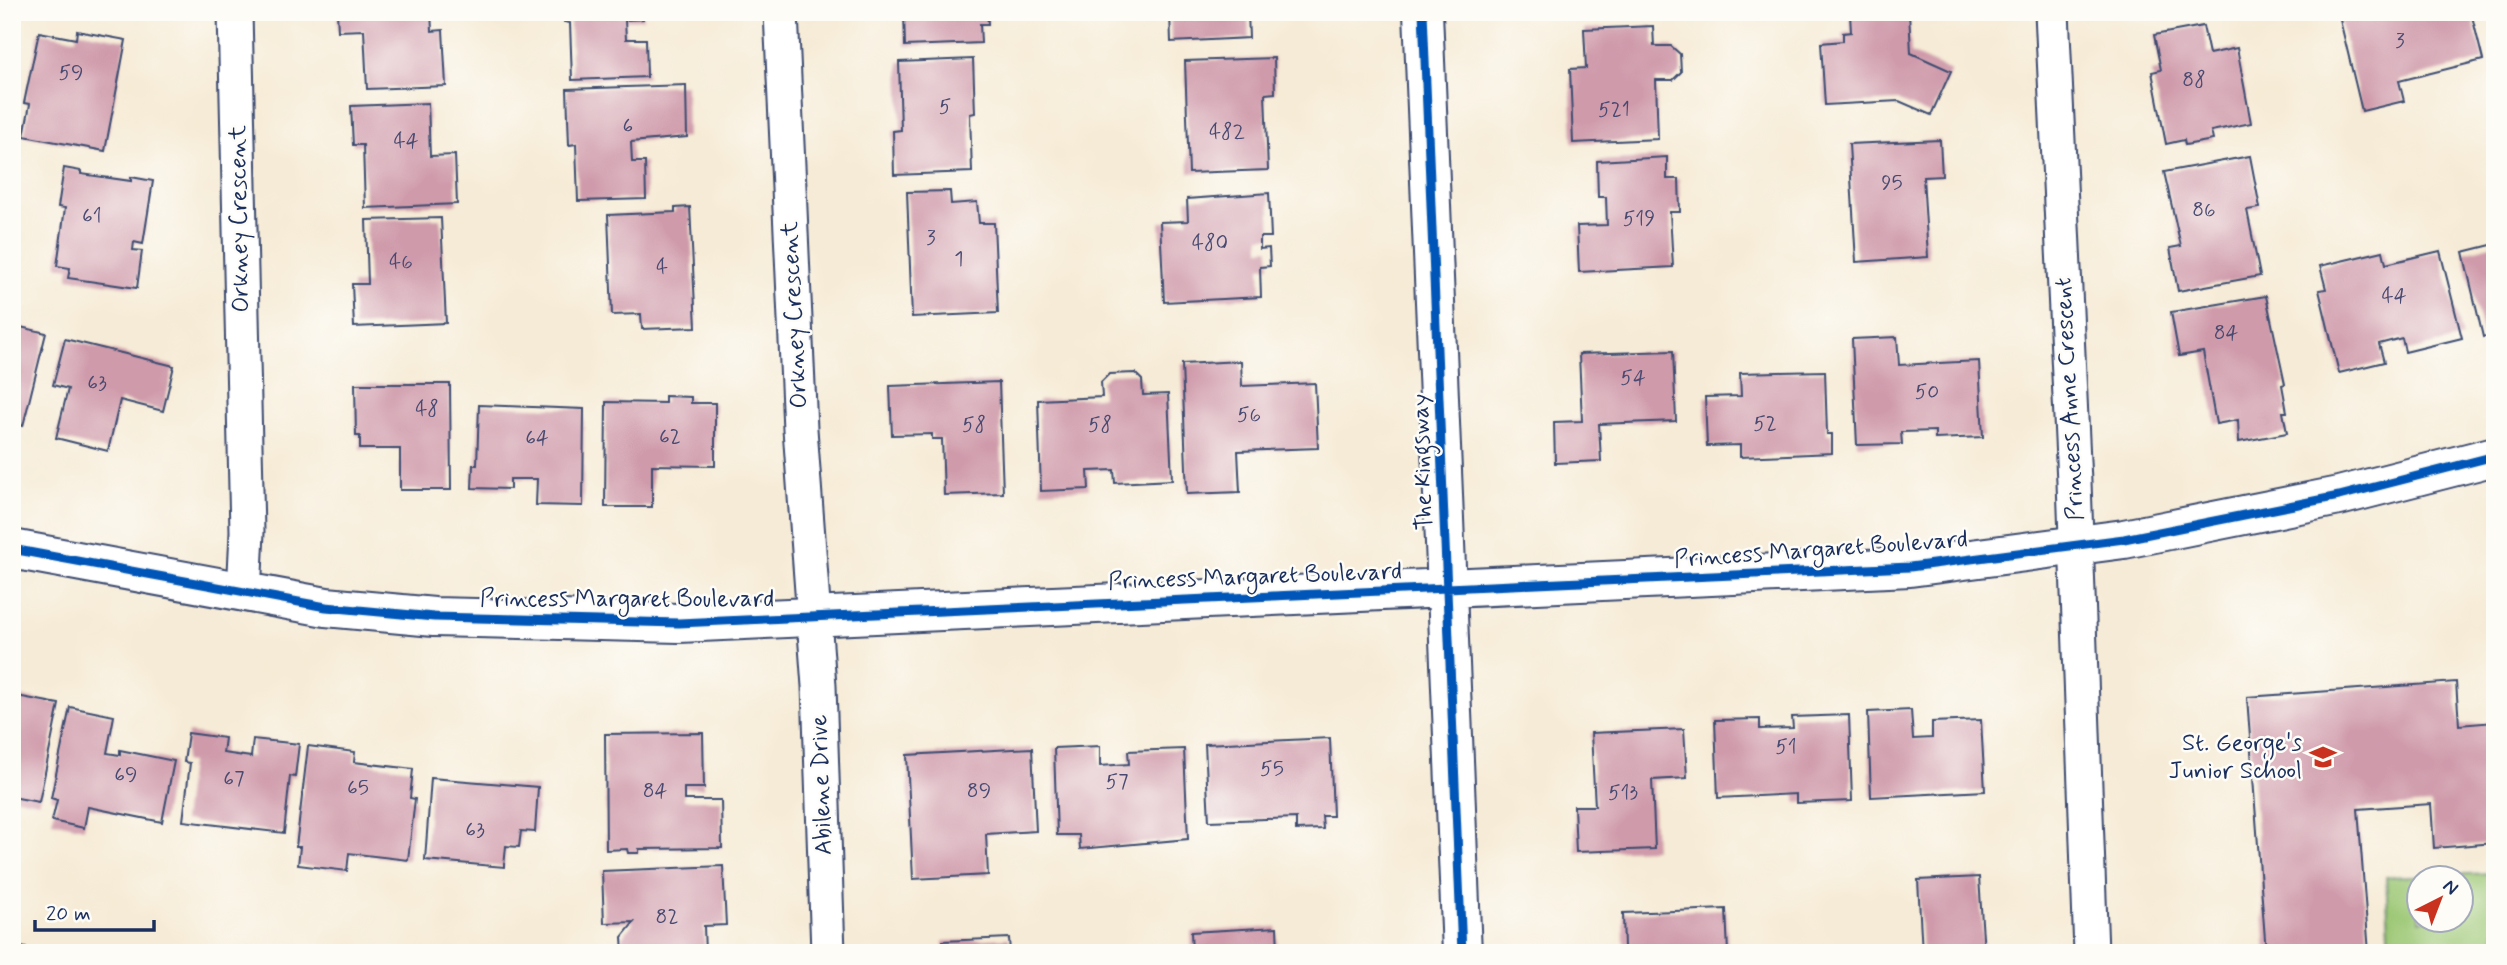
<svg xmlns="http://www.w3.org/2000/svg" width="2507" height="965" font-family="Mynerve,sans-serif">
<rect width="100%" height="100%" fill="#fdfcf7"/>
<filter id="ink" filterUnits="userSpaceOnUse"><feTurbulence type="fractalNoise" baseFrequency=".0143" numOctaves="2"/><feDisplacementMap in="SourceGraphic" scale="14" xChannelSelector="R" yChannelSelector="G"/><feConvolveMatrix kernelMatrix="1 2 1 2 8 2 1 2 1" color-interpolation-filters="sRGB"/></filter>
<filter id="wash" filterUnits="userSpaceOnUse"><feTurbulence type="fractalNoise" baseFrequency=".00686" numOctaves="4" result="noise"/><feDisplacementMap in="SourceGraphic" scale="28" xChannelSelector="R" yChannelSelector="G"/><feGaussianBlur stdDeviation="1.57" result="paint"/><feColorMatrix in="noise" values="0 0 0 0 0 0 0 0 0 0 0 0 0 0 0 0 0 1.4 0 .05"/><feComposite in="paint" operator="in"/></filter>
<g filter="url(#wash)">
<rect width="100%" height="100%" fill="#f6ebd6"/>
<!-- green -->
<path fill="#9cc774" stroke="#5c7b69" stroke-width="2" fill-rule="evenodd" d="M2495 873V942L2483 953H2390L2386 877ZM2420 878H2462V920H2420Z"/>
<g id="blocks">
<!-- building -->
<path fill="#cf9aaa" d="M337 12H431L432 31 443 30 446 86 367 89 364 30 338 31Z
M564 12H642L643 19 625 20 626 39H646L647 77 572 80 570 23 564 22Z
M904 12H987L988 24H980L981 43 905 46Z
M1170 12H1248L1249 38 1171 42Z
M1856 12H1909L1911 53 1951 71 1931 115 1899 101 1825 105 1821 43 1843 41V33L1851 32 1850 14Z
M2372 12H2471L2483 60 2399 81 2404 101 2362 111 2340 20Z
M1653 26 1654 46H1671L1680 54 1681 72 1673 80H1656L1658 139 1573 143 1570 69 1586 68 1584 29Z
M2203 26 2209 54 2237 48 2251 123 2211 131 2213 140 2185 145 2184 140 2166 144 2152 72 2161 70 2154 35Z
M77 31 126 40 105 151 24 136 30 104 24 103 39 32 76 39Z
M1274 58 1275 93 1265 94 1268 170 1189 173 1185 61Z
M973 59 975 113 970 114 972 172 894 175 893 131 901 130 899 62Z
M686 85 687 137 631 142 632 162H645L646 199 578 201 576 144 569 145 567 89Z
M428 103 430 156 455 155 457 204 365 208 363 145H353L351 106Z
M1940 140 1942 176 1923 177 1928 257 1856 262 1849 144Z
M2250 156 2260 208 2247 210 2260 276 2178 291 2170 248 2181 246 2164 172Z
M1667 157V179H1679L1680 212H1670L1673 267 1579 272 1577 226 1607 225 1606 197H1598L1597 161Z
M64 168 81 171V174L131 181V177L153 181 143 244 134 242 133 250 142 251 137 288 68 278 70 268 57 266 65 208 58 207Z
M950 191 951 204 977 202 979 223H994L998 313 912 317 907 192Z
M1269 193 1271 237H1260V249L1269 248 1270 266 1260 267 1261 297 1164 302 1160 222 1188 221 1187 199Z
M690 207 696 327 642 329 641 314 612 315 608 215 675 212V208Z
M441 218 446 323 354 327 352 284H368L366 220Z
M2495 244V334L2483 337 2463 252Z
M2383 251 2386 264 2440 251 2462 338 2405 352 2402 338 2379 344 2384 362 2339 373 2319 290 2326 289 2320 266Z
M2266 296 2285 384 2282 385 2287 412H2283L2287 433 2239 442 2238 420 2216 424 2203 352 2179 356 2171 312Z
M12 325 46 333 23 426 12 423Z
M1897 337 1899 365 1979 361 1983 437 1935 439V431L1901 432 1902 444 1857 445 1852 339Z
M65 339 174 366 163 411 120 400 108 451 56 438 68 389 53 385Z
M1673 351 1676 421 1599 424 1601 461 1555 463 1554 422 1582 421 1579 354Z
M1241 361 1242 386 1315 383 1318 448 1238 451 1240 492 1187 494 1182 364Z
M1825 371 1827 434H1832V453L1740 457V445L1707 446 1705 397 1741 396 1740 373Z
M1135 373 1142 380 1143 395 1168 394 1172 480 1115 483 1114 470 1088 471 1089 489 1041 491 1038 400 1102 397 1101 382 1109 374Z
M999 382 1003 493 944 495 942 439H932V434L892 435 890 386Z
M355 384H450L451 490H400V449H360V436H356Z
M665 396 691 397V403H715V466L652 465V507H605L606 402 665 403Z
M479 405 584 409 583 506 536 505 537 479H510V489L472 488 473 465H477Z
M2456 682 2459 725 2495 722V843L2434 848 2431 804 2358 809 2369 953H2266L2247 697Z
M17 696 59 704 39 802 12 797V718Z
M70 707 114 716 107 753 120 755V750L174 761 162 822 88 807 84 828 52 821 57 800 51 798Z
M1911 710 1913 739 1932 738V722L1981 720 1985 791 1871 797 1868 712Z
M1849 715 1852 801 1796 803V794L1718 798 1715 720 1760 719V729L1793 728 1792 717Z
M1684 729 1687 778 1652 780 1655 849 1576 852 1574 806H1595L1591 733Z
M188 733 225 738 223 753 251 757 253 739 299 744 295 777 290 776 284 833 183 821 190 763 184 762Z
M703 733 704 788H684V800H721L722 848 639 849V853H628L627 849 606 850 605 734Z
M1330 738 1333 816H1322L1323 829 1296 830V818L1209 821 1205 744Z
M308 746 355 752 354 762 413 769 410 798 415 799 408 860 349 853 347 871 298 865 300 847H296Z
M1100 746V766L1129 764 1128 751 1184 749 1188 839 1080 849 1079 835H1057L1054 748Z
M1032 748 1036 831 986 834 988 875 913 879 907 755Z
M431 778 538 787 535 832 521 831 519 847 506 846 504 867 425 860Z
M723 866 726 925 704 926 705 953H623L622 937 634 922 604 923 602 871Z
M1979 877 1984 953H1922L1918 880Z
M1726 909 1728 953H1614V949L1624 948 1623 913Z
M1277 927 1278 953H1192L1191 932Z
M1009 938 1010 953H943V941Z
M12 945 45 952V953H12Z"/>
</g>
</g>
<g filter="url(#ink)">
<use href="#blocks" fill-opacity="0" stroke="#3c4b70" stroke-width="2"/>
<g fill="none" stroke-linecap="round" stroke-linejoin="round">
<!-- minor casing -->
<g stroke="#3c4b70" stroke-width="37">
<path id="minor" d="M235 12 247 532 244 594
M781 12 800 429 819 686 828 953
M2052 12 2074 482 2091 953"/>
</g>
<!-- tertiary casing -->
<g stroke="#3c4b70" stroke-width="42">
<path id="tertiary" d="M1423 12 1462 953
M12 549 326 607 434 617 679 623 1910 567 2124 539 2339 496 2495 456"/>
</g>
<!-- minor -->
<use href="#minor" stroke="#fff" stroke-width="33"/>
<!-- tertiary -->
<use href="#tertiary" stroke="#fff" stroke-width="38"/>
<!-- cycleway casing -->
<g stroke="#fdfcf7" stroke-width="13">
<path id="cycleway" d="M1423 12 1462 953
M12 549 326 607 434 617 679 623 1910 567 2124 539 2339 496 2495 456"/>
</g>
<!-- cycleway -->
<use href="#cycleway" stroke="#0057b8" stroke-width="9"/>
</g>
</g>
<!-- icons -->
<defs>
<g id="school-bare" transform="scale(2.1)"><path d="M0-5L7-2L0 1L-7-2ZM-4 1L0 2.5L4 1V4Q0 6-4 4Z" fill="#c8321e" stroke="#fdfcf7" stroke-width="2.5" paint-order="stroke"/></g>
</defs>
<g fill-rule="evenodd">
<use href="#school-bare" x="2323" y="757"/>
</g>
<g text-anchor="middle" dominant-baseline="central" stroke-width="5" stroke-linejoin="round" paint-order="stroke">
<!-- number labels -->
<g font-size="21" fill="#484a71">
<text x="2400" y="41">3</text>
<text x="71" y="73">59</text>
<text x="2194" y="80">88</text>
<text x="945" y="107">5</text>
<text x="1614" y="110">521</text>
<text x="628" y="126">6</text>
<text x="1227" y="132">482</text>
<text x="406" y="141">44</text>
<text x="1892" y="183">95</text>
<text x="2204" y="210">86</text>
<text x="92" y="216">61</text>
<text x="1639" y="219">519</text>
<text x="931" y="238">3</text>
<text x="1210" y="243">480</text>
<text x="959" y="259">1</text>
<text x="401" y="262">46</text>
<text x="662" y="267">4</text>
<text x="2394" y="296">44</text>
<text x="2226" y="333">84</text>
<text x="1633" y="378">54</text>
<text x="97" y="383">63</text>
<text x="1927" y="392">50</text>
<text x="427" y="409">48</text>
<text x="1249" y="415">56</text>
<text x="1765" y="424">52</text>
<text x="974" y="425">58</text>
<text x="1100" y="425">58</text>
<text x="670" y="437">62</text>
<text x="537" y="438">64</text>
<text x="1786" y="747">51</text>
<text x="1272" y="769">55</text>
<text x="126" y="775">69</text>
<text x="234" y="779">67</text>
<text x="1117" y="782">57</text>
<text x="358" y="788">65</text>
<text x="655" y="791">84</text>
<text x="979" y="791">89</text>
<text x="1623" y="793">513</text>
<text x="475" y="830">63</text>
<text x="667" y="917">82</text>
</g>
<!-- street labels -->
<g font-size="24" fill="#1b2f5e" stroke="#fdfcf7">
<text transform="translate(240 219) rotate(-91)">Orkney Crescent</text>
<text transform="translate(795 315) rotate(-93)">Orkney Crescent</text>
<text transform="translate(2070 399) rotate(-93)">Princess Anne Crescent</text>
<text transform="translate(1423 462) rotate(-92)">The Kingsway</text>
<text transform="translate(1821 550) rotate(-4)">Princess Margaret Boulevard</text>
<text transform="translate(1255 577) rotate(-2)">Princess Margaret Boulevard</text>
<text x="627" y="599">Princess Margaret Boulevard</text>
<text transform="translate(822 785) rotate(-92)">Abilene Drive</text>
</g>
<!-- poi labels -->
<g font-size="24" fill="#1b2f5e" stroke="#fdfcf7" text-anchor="end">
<text x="2302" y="743">St. George's<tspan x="2302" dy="28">Junior School</tspan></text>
</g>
</g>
<!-- margin -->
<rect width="2507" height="965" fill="none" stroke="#fdfcf7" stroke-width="42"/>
<!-- north arrow -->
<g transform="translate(2440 899) rotate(42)"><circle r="33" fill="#fdfcf7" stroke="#a3aaba" stroke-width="2"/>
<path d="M0-5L12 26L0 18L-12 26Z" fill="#c8321e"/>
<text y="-10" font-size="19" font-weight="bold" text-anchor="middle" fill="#1b2f5e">N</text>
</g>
<!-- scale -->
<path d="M35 920v10h119v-10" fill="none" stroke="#1b2f5e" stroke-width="3.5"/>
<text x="46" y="920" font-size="21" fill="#1b2f5e" stroke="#fdfcf7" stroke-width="5" paint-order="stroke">20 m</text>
</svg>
